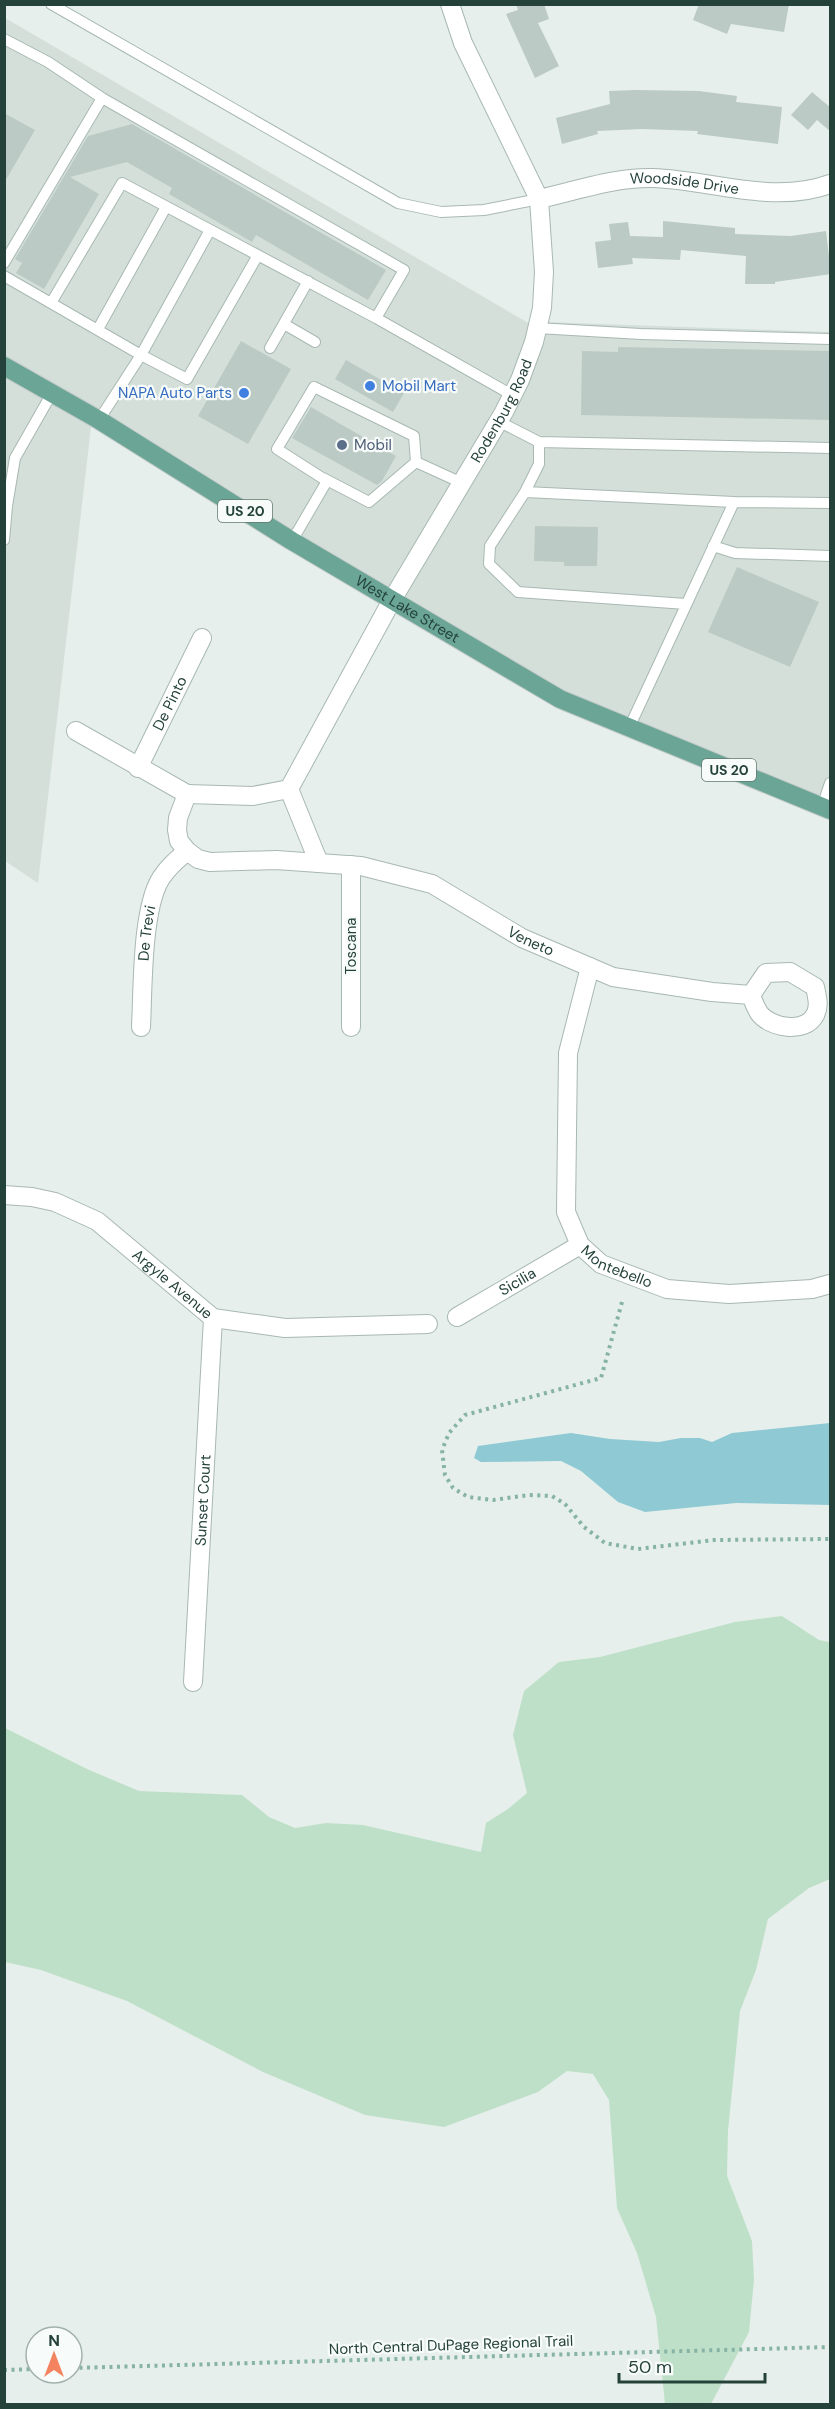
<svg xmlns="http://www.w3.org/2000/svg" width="835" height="2409" font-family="'DM Sans',sans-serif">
<rect width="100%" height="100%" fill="#e6efeb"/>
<!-- built -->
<path fill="#d4dfda" d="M5 18 530 324 516 378 390 593 5 361Z
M545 322 830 332V805L567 694 403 598Z
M4 377 91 427 38 883 5 861Z"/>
<!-- green -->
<path fill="#bfe0c8" d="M782 1616 819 1640 830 1642V1879L809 1888 768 1919 756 1970 740 2011 728 2131 727 2176 752 2241 754 2280 749 2332 711 2404H665L656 2317 637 2253 617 2208 609 2100 593 2074 567 2071 538 2092 444 2127 365 2115 263 2072 127 2001 41 1970 5 1962V1728L87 1769 139 1791 242 1795 269 1817 295 1828 326 1823 363 1825 481 1852 486 1823 508 1809 527 1793 513 1735 524 1691 559 1662 600 1657 735 1622Z"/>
<!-- water -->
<path fill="#8ec9d4" d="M830 1423V1505L736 1503 645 1512 618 1502 581 1471 561 1461 481 1462 474 1458 478 1446 571 1433 610 1439 659 1442 681 1438H700L712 1442 732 1433Z"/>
<!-- building -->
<path fill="#bbcac4" d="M516 4H544L549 19 538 23 559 66 535 78 506 14 518 10Z
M699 4H789L784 32 731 24 727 34 693 20Z
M636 90 699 91 737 96 736 102 782 107 778 144 697 134 698 131 642 129 597 131 598 134 562 144 556 118 610 104 609 91Z
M812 92 831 108V132L817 120 808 130 791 115Z
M4 113 35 130 4 183Z
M132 124 386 270 368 300 256 235 252 242 169 194 172 188 127 162 70 177 99 194 44 289 16 273 22 263 15 259 88 136Z
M663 221 735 228V234L791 236 826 231 831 274 775 282V284H745L746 256 681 250 680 260 632 258 633 264 598 268 595 242 611 240 609 224 628 222 630 236 663 237Z
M241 341 291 369 248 444 198 416Z
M618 347 831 351V420L581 415 582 351 618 352Z
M346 360 404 393 393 412 335 379Z
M311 407 396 456 382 481 377 485 292 438Z
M535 526 598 527 597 566H564V562L534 561Z
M737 567 819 602 790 667 708 632Z"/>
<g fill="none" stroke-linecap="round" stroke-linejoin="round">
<!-- service casing -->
<g stroke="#a8b8b2" stroke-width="12">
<path id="service" d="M51 4 398 203 441 212 484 210 539 199
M4 39 48 62 102 98
M210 230 141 355 187 379 258 255
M4 263 102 98 404 270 376 318 512 395
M4 276 141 355 99 420
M51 303 122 183 376 318
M284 324 315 342
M537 328 641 334 830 339
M98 329 166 207
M270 348 308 281
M498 421 539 442 830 448
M539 442V464L525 492 734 502
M323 478 369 502 416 462
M525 492 490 546 489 564 518 592 686 604
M4 540 7 506 15 458 52 393
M292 541 327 481 277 449 314 387 414 436 416 462 462 483
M713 546 735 553 830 556
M629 728 734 502 830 503
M822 807 830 783"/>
</g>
<!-- minor casing -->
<g stroke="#a8b8b2" stroke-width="20">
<g id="minor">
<path id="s1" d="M539 199C576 191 614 177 653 178 712 180 773 205 830 184"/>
<path id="s2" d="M76 731 187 794 178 818 177 830 179 841 187 851 198 859 210 862 276 860 361 866 432 884 522 938 613 977 712 992 751 995C753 1001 756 1008 759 1013 770 1028 805 1034 815 1015 820 1006 817 997 815 987L790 972 766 973 751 995"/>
<path id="s3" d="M138 768 202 638"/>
<path d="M289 789 392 600"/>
<path d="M289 789 319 863"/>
<path d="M187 794 253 796 289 789"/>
<path id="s4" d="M590 967 568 1053 566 1212 580 1245 601 1264 667 1289 729 1294 812 1289 830 1284"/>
<path id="s5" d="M141 1027C143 991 141 901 164 874 170 865 179 858 187 851"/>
<path d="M351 1027V865"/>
<path id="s6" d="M4 1195 32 1197 55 1202 97 1221 213 1318 285 1328 428 1324"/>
<path id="s7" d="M457 1317 580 1245"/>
<path id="s8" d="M193 1682 213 1318"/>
</g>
</g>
<!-- tertiary casing -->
<g stroke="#a8b8b2" stroke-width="20">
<g id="tertiary">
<path id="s9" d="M392 600 504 412 520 380 534 342 542 308 544 272 539 199 463 43 450 4"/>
</g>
</g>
<!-- primary casing -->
<g stroke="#c2cac8" stroke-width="20">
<g id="primary">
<path id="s10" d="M4 366 99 420 292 541 560 699 830 810"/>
</g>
</g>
<!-- path -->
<path stroke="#86b3a5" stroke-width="4" stroke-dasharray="3 4.5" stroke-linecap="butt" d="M622 1302 601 1378 465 1415 449 1433 442 1450 445 1475 453 1488 468 1497 493 1500 529 1495 552 1496 565 1504 584 1527 605 1543 638 1549 714 1540 830 1539
M72 2368 830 2347
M4 2370 36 2369"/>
<!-- service -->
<use href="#service" stroke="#fff" stroke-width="10"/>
<!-- minor -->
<use href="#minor" stroke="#fff" stroke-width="18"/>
<!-- tertiary -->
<use href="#tertiary" stroke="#fff" stroke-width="18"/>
<!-- primary -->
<use href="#primary" stroke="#6aa596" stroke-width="18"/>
</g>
<!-- markers -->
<g fill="#3f7fe0" stroke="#f7fbf9" stroke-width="2">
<circle cx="370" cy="386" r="6"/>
<circle cx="244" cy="393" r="6"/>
</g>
<circle fill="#5c6f8a" stroke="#f7fbf9" stroke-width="2" cx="342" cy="445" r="6"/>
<g text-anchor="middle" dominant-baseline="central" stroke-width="4.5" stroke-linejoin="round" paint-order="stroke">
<!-- shield labels -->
<g fill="#f7fbf9" stroke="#637a73" stroke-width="1.5">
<rect x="218" y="500" width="54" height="22" rx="4.5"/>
<rect x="702" y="759" width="54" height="22" rx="4.5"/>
</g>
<g font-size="14" font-weight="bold" fill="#24423a">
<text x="245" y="511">US 20</text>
<text x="729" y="770">US 20</text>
</g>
<!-- street labels -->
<g font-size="15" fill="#24423a" stroke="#f7fbf9">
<text stroke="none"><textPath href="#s1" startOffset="148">Woodside Drive</textPath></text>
<text stroke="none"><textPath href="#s9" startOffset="219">Rodenburg Road</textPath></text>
<text stroke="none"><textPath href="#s10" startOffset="471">West Lake Street</textPath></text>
<text stroke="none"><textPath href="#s3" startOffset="72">De Pinto</textPath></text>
<text stroke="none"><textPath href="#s5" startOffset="94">De Trevi</textPath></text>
<text stroke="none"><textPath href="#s2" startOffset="554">Veneto</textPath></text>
<text transform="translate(351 946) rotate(-90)">Toscana</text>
<text stroke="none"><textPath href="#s4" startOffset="327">Montebello</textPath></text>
<text stroke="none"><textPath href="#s7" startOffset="70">Sicilia</textPath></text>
<text stroke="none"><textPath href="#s6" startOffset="196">Argyle Avenue</textPath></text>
<text stroke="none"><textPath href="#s8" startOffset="182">Sunset Court</textPath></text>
<text transform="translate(451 2345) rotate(-2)">North Central DuPage Regional Trail</text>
</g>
<!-- shop labels -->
<g font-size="15" fill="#366cbe" stroke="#f7fbf9" text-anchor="start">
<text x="382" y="386">Mobil Mart</text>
<text x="232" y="393" text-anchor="end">NAPA Auto Parts</text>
</g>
<!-- service labels -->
<g font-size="15" fill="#4e5e75" stroke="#f7fbf9" text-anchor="start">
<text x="354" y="445">Mobil</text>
</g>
</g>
<!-- border -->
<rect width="835" height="2409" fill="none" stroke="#24423a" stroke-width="12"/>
<!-- north arrow -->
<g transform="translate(54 2355)"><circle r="28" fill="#f7fbf9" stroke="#a3b1ad" stroke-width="1.5"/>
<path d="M0-4.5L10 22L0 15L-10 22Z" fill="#f4845f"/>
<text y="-9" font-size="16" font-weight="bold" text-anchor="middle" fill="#24423a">N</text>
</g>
<!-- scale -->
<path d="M619 2373v9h146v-9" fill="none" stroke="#24423a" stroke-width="3"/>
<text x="628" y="2373" font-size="18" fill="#24423a" stroke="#f7fbf9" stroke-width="4.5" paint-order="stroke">50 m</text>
</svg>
